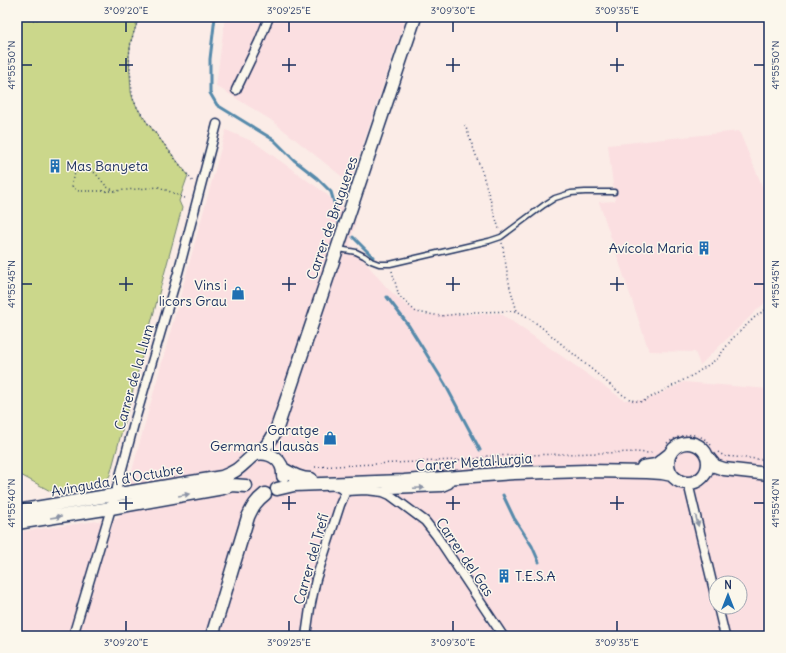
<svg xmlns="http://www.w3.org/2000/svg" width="786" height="653" font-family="Delius,sans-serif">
<rect width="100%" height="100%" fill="#fbece7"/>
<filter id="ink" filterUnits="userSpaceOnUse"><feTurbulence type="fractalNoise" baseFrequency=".025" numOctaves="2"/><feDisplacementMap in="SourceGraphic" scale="8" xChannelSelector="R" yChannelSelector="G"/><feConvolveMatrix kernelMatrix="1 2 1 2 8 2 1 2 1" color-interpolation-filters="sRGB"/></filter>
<g filter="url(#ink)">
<!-- built -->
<path fill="#fbdfe1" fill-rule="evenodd" d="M225 17H406L350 183 271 120 216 86Z
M226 130 254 142 325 193 356 221 350 244 387 288 405 304 422 315 484 314 500 313 624 400H647L684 382 769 389V636H17V532L119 518ZM716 583H740V607H716Z
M739 131 769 202V300L760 307 700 365 695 352 649 351 599 202 615 201 608 145Z"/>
<!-- green -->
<path fill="#cbd78b" stroke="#738374" d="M17 17H139L131 41 129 56 131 92 133 99 138 109 146 121 188 175 179 201 182 208 110 475 106 482 54 493 17 473Z"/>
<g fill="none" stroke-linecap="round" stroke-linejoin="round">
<!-- stream -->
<path stroke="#568aab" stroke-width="3" d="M215 17 210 59V93L217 105 274 140 294 160 317 178 331 192 335 206V217L339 223
M353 237 373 257
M387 297 409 326 445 384 480 450
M503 495 514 518 532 546 539 562"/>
<!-- lane casing -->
<g stroke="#1b2f5e" stroke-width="7">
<path id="lane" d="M339 249 356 252 364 256 371 261 379 264H390L489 241 501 237 544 205 555 198 571 193 585 192H614"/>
</g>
<!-- street casing -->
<g stroke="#1b2f5e" stroke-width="11">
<path id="street" d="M236 90 259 42 269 17
M688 483 716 599
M331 484 346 491 366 490 383 492 390 495 425 521 436 535 503 636
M383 492 390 489 442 487 449 484 453 478
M718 607 725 636
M73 636 115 495 135 420 178 273 217 124
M306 636 310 608 316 579 340 505 346 491"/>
</g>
<!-- secondary casing -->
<g stroke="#1b2f5e" stroke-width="15">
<path id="secondary" d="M668 463a20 20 0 1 1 40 0a20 20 0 1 1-40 0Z
M256 454C271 451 284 461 283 476
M707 456 715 466 724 469 769 474
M643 467 656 465 670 454
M283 469C292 474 300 479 311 479
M277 489 294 485 404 481 514 473 588 471 647 472 662 473 672 475
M17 511 222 477C236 472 239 468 249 459 254 454 260 452 265 447 270 442 274 435 277 428L415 17
M17 523 111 508 223 488 232 485 246 486
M212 636 248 517C253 506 256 501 265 494"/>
</g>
<!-- path -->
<path stroke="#1b2f5e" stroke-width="1.5" stroke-dasharray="1 3" stroke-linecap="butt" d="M139 17 131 41 129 56 132 92 133 99 138 109 146 121 193 182
M17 19 18 20H35L45 17
M465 125 482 172 499 229
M115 191H79L73 188C70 181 74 174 79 169H90L96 174 107 187 115 191 159 187 187 199
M502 243 510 288 517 311 526 316 540 326 620 393 631 400 642 402 695 374 717 359 732 339 755 317 769 307
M392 271 399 296 416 312 441 316 475 312 517 311
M667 443C682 433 698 430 711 445
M718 452 724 456 769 460
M315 467 475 459 487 456 637 452 646 453 654 452"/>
<!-- lane -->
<use href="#lane" stroke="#fbf7ec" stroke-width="4"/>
<!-- street -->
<use href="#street" stroke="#fbf7ec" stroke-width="8"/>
<!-- secondary -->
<use href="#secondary" stroke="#fbf7ec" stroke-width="12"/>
</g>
<!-- one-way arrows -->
<defs><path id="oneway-solid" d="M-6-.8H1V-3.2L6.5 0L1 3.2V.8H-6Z"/></defs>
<g fill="#8b93a5">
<use href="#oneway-solid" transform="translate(419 488) rotate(-3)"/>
<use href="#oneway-solid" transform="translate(184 495) rotate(-10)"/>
<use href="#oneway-solid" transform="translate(56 517) rotate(-9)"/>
<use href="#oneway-solid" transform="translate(697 521) rotate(76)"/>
</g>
</g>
<!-- ticks -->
<path fill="none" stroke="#1b2f5e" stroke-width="1.5" d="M126 22V32M289 22V32M453 22V32M617 22V32M126 58V72M289 58V72M453 58V72M617 58V72M22 65H32M119 65H133M282 65H296M446 65H460M610 65H624M754 65H764M126 277V291M289 277V291M453 277V291M617 277V291M22 284H32M119 284H133M282 284H296M446 284H460M610 284H624M754 284H764M126 496V510M289 496V510M453 496V510M617 496V510M22 503H32M119 503H133M282 503H296M446 503H460M610 503H624M754 503H764M126 621V631M289 621V631M453 621V631M617 621V631"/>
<!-- icons -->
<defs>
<g id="building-bare" transform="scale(1.08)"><path d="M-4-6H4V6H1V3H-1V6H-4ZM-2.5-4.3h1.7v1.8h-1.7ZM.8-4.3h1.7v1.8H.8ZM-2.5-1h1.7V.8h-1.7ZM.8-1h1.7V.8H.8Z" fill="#1f6fb2" stroke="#fbf7ec" stroke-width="2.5" paint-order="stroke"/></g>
<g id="shop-bare" transform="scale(1.08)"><path d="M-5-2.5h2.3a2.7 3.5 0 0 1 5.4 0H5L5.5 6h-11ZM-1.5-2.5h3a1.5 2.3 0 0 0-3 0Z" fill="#1f6fb2" stroke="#fbf7ec" stroke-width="2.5" paint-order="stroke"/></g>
</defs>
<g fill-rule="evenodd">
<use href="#building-bare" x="55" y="166"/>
<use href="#building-bare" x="704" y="248"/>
<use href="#shop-bare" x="238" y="293"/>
<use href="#shop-bare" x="330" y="438"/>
<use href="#building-bare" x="504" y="576"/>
</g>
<g text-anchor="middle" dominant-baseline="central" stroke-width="3" stroke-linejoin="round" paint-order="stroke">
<!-- poi labels -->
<g font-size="14" fill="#1b2f5e" stroke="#fbf7ec" text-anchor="end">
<text x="66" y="166" text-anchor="start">Mas Banyeta</text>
<text x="693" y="248">Avícola Maria</text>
<text x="227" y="285">Vins i<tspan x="227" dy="16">licors Grau</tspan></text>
<text x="319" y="430">Garatge<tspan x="319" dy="16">Germans Llausàs</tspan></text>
<text x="515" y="576" text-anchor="start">T.E.S.A</text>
</g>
<!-- street labels -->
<g font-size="14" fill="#1b2f5e" stroke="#fbf7ec">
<text transform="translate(332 218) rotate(-71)">Carrer de Brugueres</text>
<text transform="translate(134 377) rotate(-74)">Carrer de la Llum</text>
<text transform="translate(474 462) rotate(-4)">Carrer Metal·lurgia</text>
<text transform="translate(117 480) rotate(-10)">Avinguda 1 d'Octubre</text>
<text transform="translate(465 557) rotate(56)">Carrer del Gas</text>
<text transform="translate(311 559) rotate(-74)">Carrer del Trefí</text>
</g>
</g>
<!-- margin -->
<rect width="786" height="653" fill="none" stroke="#fbf7ec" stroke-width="44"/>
<!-- north arrow -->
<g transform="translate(728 595)"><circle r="19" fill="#fbf7ec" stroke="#a1a7b3"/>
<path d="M0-3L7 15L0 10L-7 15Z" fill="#1f6fb2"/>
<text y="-6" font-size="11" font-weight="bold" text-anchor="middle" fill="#1b2f5e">N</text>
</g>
<rect x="22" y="22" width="742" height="609" fill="none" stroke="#1b2f5e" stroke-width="1.5"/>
<g font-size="10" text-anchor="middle" fill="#1b2f5e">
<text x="126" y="14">3°09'20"E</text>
<text x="289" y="14">3°09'25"E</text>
<text x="453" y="14">3°09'30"E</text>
<text x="617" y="14">3°09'35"E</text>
<text transform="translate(11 65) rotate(-90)" y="4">41°55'50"N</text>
<text transform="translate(775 65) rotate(-90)" y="4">41°55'50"N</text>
<text transform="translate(11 284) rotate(-90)" y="4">41°55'45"N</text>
<text transform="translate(775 284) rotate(-90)" y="4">41°55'45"N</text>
<text transform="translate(11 503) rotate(-90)" y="4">41°55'40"N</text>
<text transform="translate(775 503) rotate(-90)" y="4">41°55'40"N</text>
<text x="126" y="646">3°09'20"E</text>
<text x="289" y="646">3°09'25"E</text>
<text x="453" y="646">3°09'30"E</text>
<text x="617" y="646">3°09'35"E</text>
</g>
</svg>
